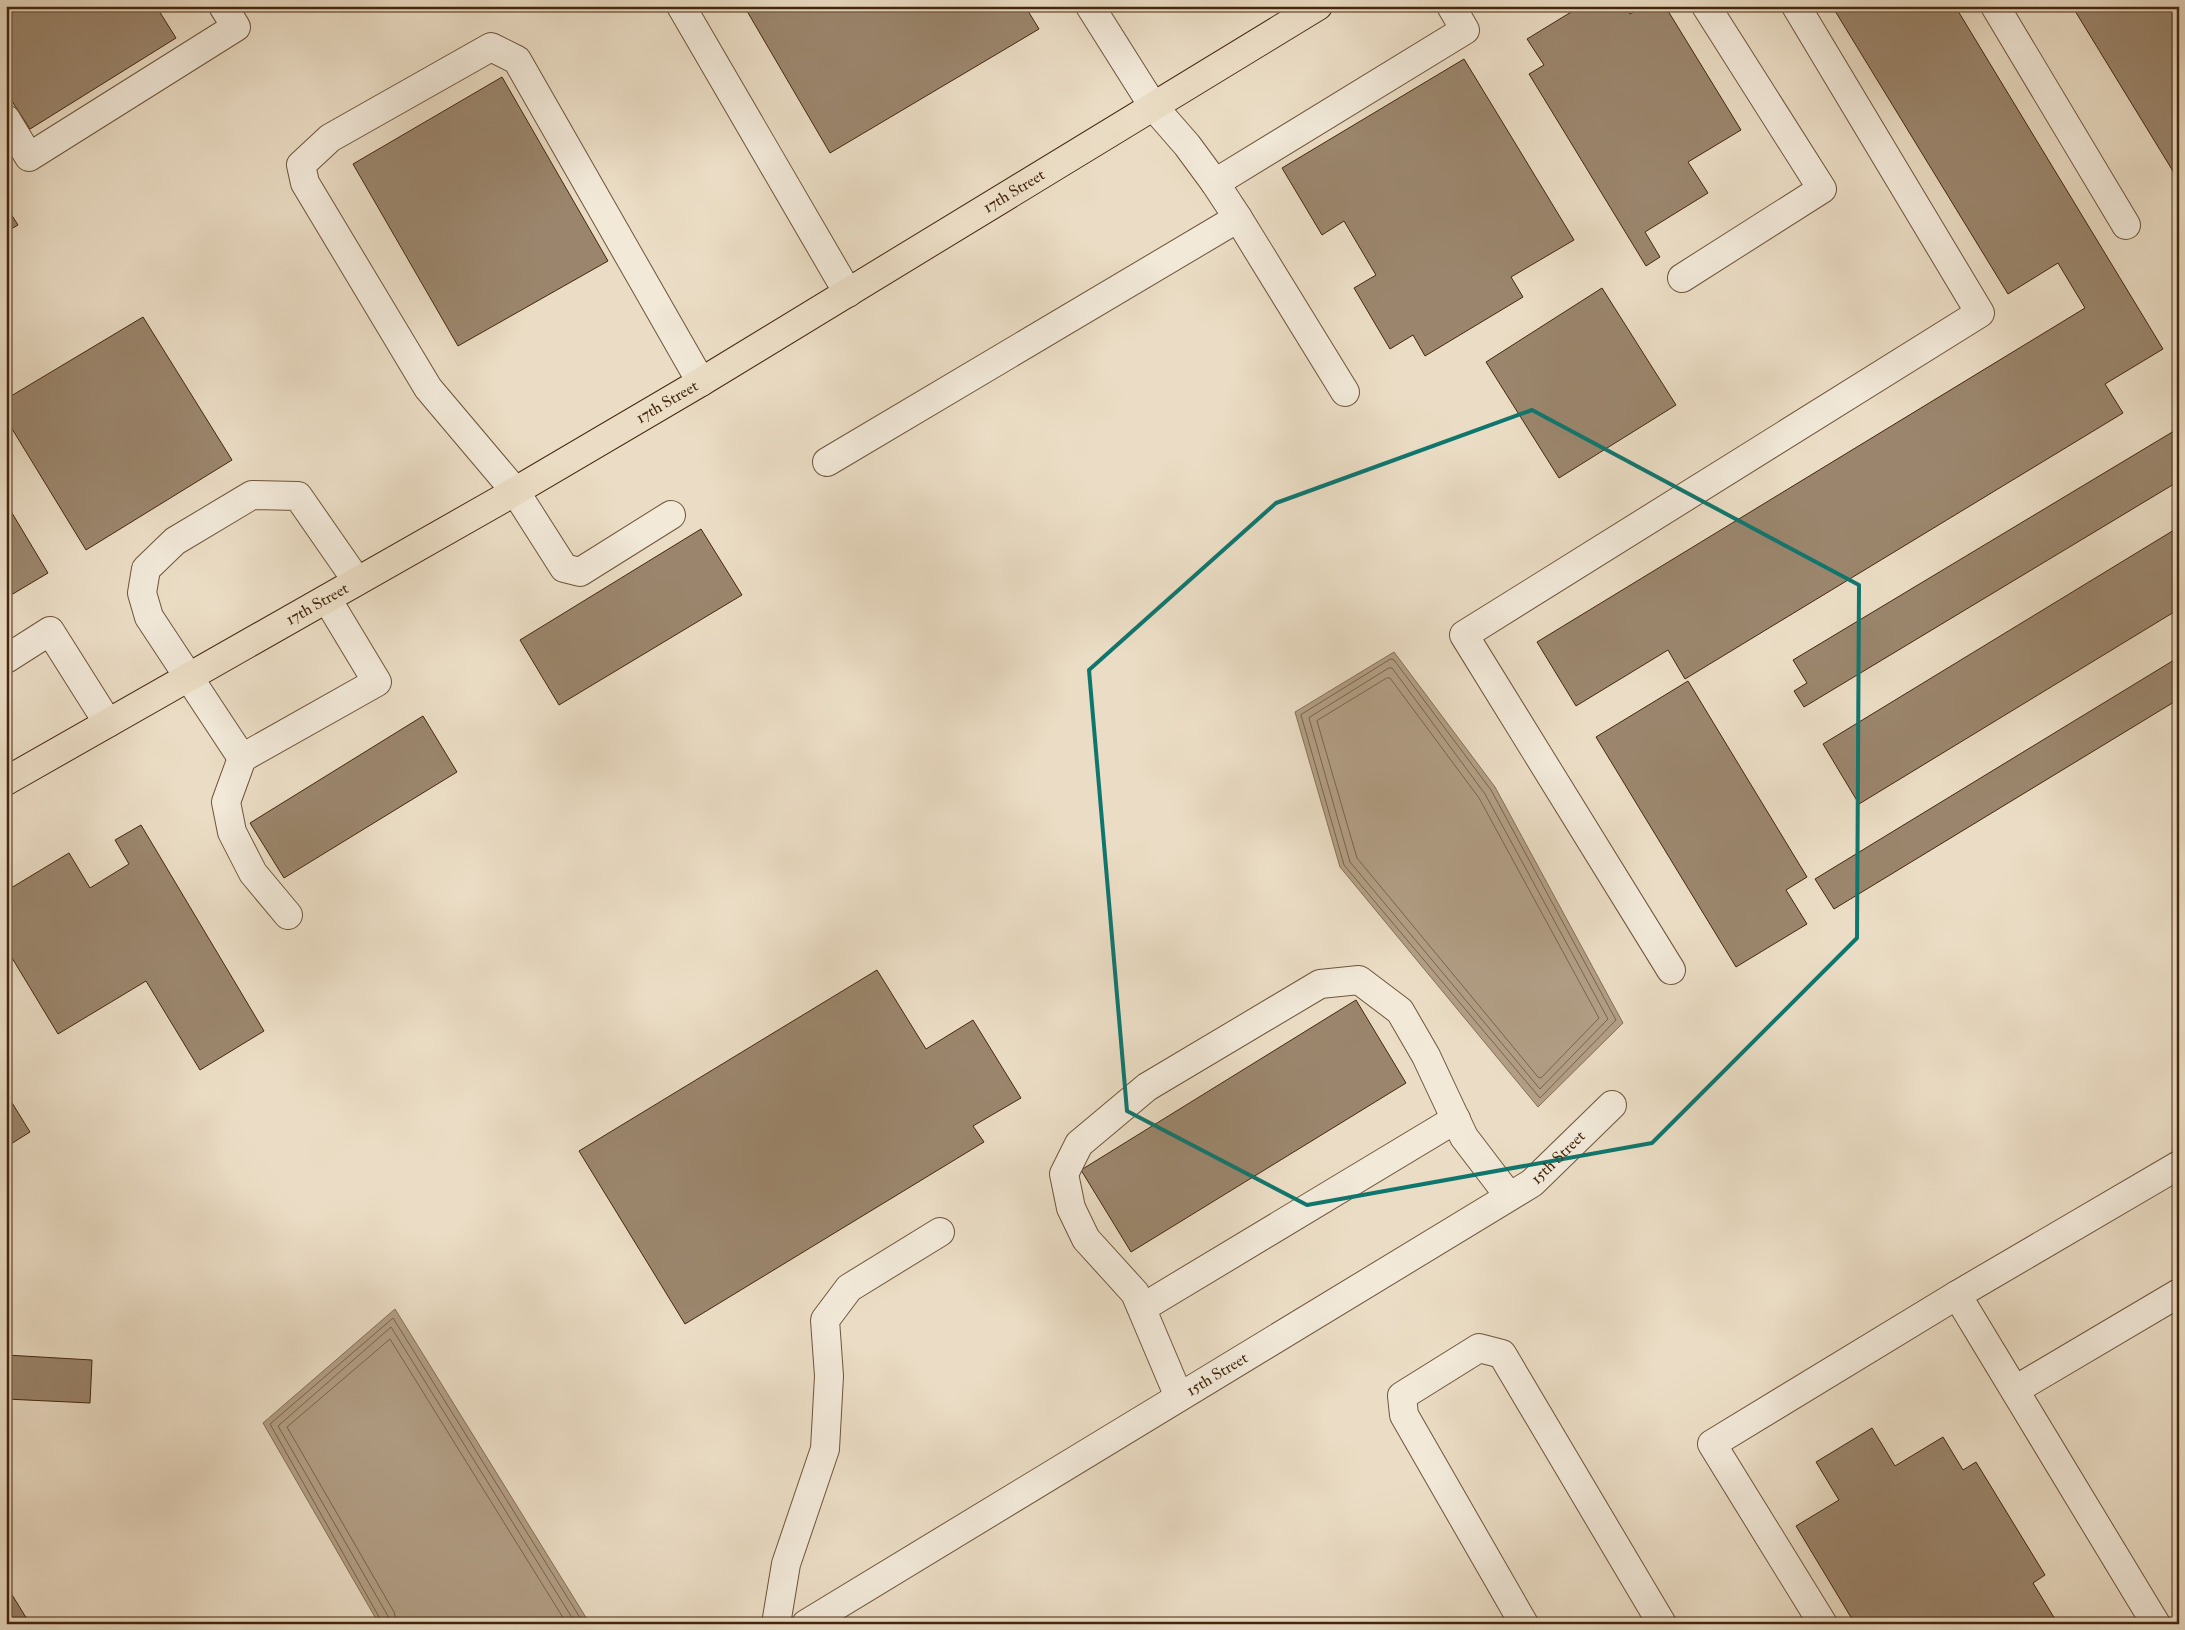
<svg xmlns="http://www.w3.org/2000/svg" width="2185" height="1630" font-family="'IM FELL Double Pica',serif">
<rect width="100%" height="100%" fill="#ebddc5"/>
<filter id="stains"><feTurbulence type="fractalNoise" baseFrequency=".004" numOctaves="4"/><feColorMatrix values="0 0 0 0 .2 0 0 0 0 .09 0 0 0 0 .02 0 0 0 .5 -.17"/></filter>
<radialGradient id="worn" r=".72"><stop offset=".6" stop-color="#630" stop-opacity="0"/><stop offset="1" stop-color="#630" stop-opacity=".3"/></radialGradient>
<!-- water -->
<path fill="#b29f86" stroke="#866f56" d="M1394 652 1495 787 1623 1023 1538 1107 1340 867 1295 712Z
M395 1309 590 1624H379L263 1423Z"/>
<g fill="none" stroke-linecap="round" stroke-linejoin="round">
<!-- shore -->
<path stroke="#7b634a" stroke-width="1" d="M1391 659 1394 660 1491 790 1616 1020 1540 1098 1344 865 1301 715Z
M1389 668H1392L1485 794 1608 1019 1540 1089 1350 862 1309 718Z
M1387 678H1390L1479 798 1599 1018 1541 1078 1538 1077 1357 858 1317 721Z
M383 1624 270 1424 393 1318 584 1624
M389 1624 388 1616 278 1426 391 1327 576 1624
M397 1624 394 1612 287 1427 390 1339 567 1624"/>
</g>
<!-- building -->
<path fill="#9b866d" stroke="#44270d" d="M6 6H156L176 38 30 129 6 92Z
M744 6H1025L1039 29 830 153Z
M1581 6H1625L1630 14 1643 6H1665L1741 130 1688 162 1708 193 1645 232 1660 257 1646 266 1529 74 1544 65 1527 39Z
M1832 6H1955L2163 349 2105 384 2123 413 1685 679 1668 650 1576 706 1537 642 2085 308 2058 263 2008 294Z
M2072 6H2179V181Z
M1464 59 1574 240 1511 277 1523 297 1425 356 1413 335 1390 349 1354 288 1376 275 1344 221 1322 235 1282 168Z
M502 77 608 261 458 346 353 164Z
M6 206 18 225 6 232Z
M1602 288 1676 405 1559 478 1486 362Z
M143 317 232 460 86 550 6 419V399Z
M2179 428V481L1804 707 1794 691 1807 683 1793 660Z
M6 503 48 573 6 598Z
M2179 527V609L1859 804 1823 744Z
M701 529 742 595 559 705 520 640Z
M2179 657V699L1834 909 1815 879Z
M1688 681 1807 877 1786 890 1807 924 1736 967 1596 737Z
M423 716 457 772 284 878 250 823Z
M141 825 264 1031 200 1070 146 981 58 1034 6 948V891L69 853 90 888 129 864 115 840Z
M877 970 926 1049 973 1020 1021 1098 973 1126 984 1142 685 1324 579 1151Z
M1356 1000 1406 1083 1131 1252 1081 1170Z
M6 1093 30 1132 6 1147Z
M6 1355 92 1360 90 1403 6 1399Z
M1872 1428 1895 1466 1943 1437 1963 1470 1976 1462 2045 1575 2033 1583 2058 1624H1855L1796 1526 1839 1500 1816 1462Z
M6 1585 30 1624H6Z"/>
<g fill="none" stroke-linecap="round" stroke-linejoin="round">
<!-- minor casing -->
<g stroke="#6e543b" stroke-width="30">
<g id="minor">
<path d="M681 6 848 293"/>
<path d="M1090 6 1153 106 1187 145 1215 183 1465 30 1451 6"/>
<path d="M1995 6 2126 225"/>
<path d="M6 119 29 157 236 27 223 6"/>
<path d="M1238 218 1345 392"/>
<path d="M1682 278 1822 189 1706 6"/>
<path d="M827 462 1238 218 1215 183"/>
<path d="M671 515 580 572 564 568 515 491 428 388 305 183 301 165 330 138 491 47 517 60 701 382"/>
<path d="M327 599 377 682 242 758 149 617 142 593 146 569 175 541 252 495 298 496 357 581"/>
<path d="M6 659 50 631 108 723"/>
<path d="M242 758 226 802 232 832 253 873 288 915"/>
<path d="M1671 970 1464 635 1980 313 1796 6"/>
<path d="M1142 1308 1456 1119"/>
<path d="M2015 1390 2179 1293"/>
<path d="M1179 1397 1135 1293 1086 1239 1071 1208 1064 1174 1079 1144 1147 1087 1320 984 1359 980 1400 1011 1426 1056 1464 1137 1509 1196"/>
<path d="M776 1624 786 1564 825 1449 829 1376 825 1320 849 1288 940 1232"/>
<path id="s1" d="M806 1624 1532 1183 1612 1105"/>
<path d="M1524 1624 1404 1415 1402 1396 1479 1348 1502 1354 1662 1624"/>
<path d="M1823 1624 1712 1444 1957 1295"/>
<path d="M2156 1624 1957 1295 2179 1165"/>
</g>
</g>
<!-- major casing -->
<g stroke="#44270d" stroke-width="30">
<g id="major">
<path id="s2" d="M6 781 502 499 701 382 1318 6"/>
</g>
</g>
<!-- minor -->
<use href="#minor" stroke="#f2e9d9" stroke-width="28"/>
<!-- major -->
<use href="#major" stroke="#ebddc5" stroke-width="28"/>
</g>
<!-- marked area -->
<path fill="none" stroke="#0f766e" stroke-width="4" stroke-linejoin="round" d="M1532 410 1859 585 1857 938 1652 1143 1307 1205 1127 1111 1089 670 1276 503Z"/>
<g text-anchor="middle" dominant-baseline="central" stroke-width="4.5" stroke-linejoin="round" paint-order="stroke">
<!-- street labels -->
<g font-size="16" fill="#44270d" stroke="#f2e9d9">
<text stroke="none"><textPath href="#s2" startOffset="1168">17th Street</textPath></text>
<text stroke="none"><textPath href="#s2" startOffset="762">17th Street</textPath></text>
<text stroke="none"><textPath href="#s2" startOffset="358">17th Street</textPath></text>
<text stroke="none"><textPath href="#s1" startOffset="886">15th Street</textPath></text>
<text stroke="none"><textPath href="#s1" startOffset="481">15th Street</textPath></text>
</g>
</g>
<!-- margin -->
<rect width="2185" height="1630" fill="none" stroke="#ebddc5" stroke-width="25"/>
<rect x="8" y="8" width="2170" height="1615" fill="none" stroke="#44270d" stroke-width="2.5"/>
<rect x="12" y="12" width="2160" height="1605" fill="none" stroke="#44270d"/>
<rect width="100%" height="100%" filter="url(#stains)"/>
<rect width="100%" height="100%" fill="url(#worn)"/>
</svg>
